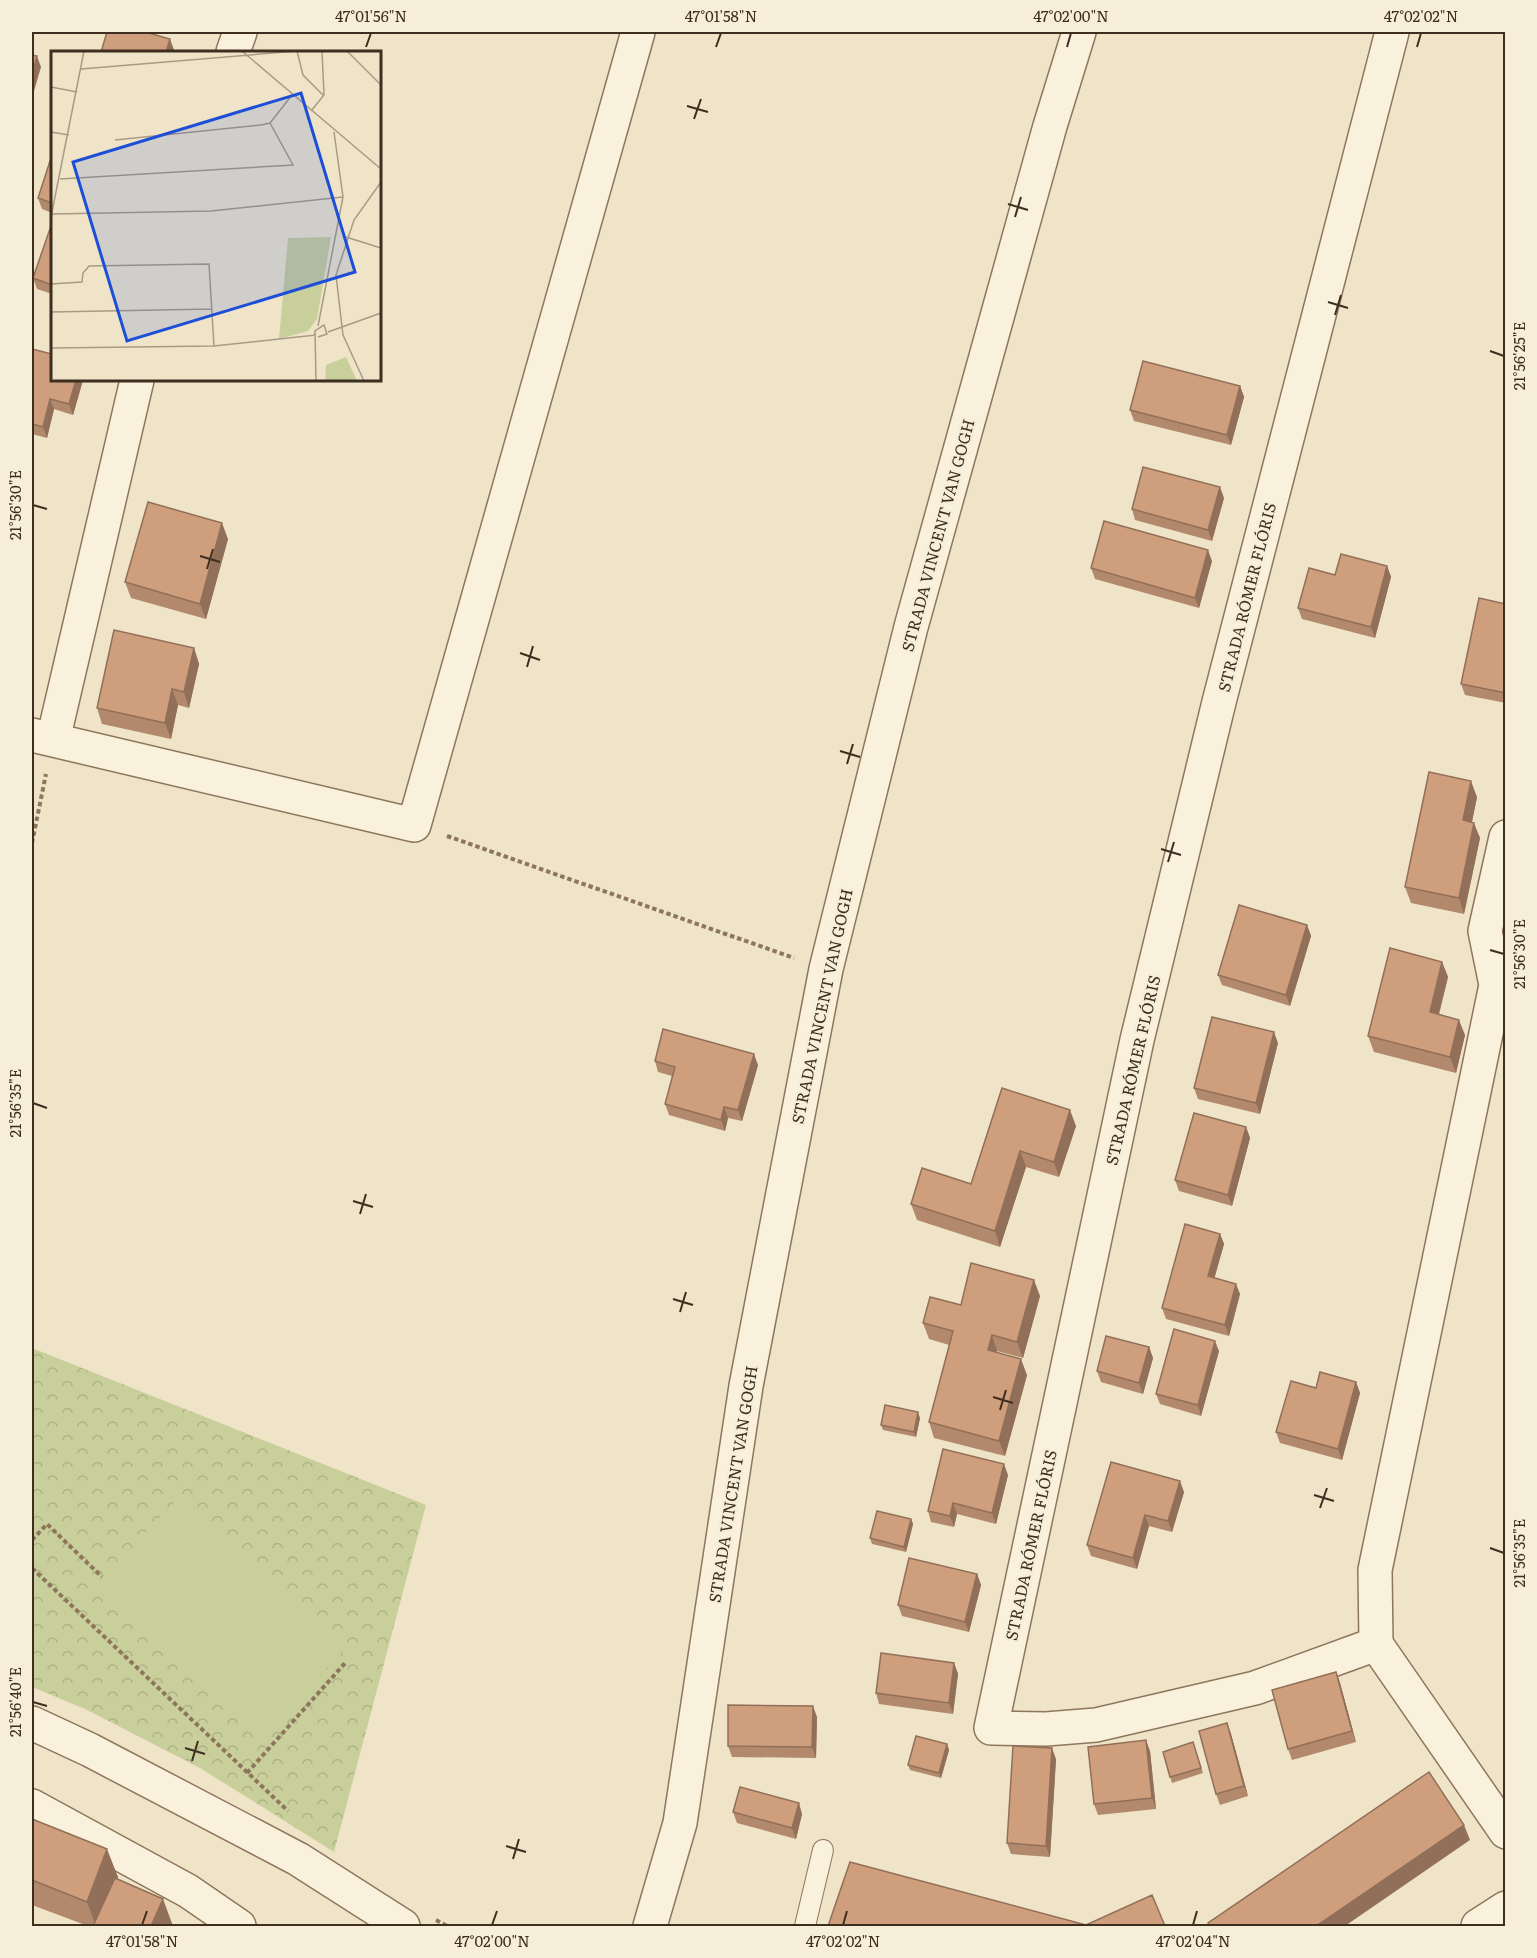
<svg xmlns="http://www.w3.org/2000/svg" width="1537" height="1958" font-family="Literata,serif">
<defs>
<pattern id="park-crowns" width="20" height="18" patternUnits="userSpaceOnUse" patternTransform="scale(1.5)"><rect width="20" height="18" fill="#c9cf9b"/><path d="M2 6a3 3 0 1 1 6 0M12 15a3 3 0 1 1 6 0" fill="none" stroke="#aeb285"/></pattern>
</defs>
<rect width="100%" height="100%" fill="#f0e4c8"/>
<!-- park -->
<path fill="url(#park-crowns)" d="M32 1348 426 1505 334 1852 200 1768 85 1709 32 1687Z"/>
<!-- pitch -->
<path fill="#c9cf9b" d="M175 1501 341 1652 264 1737 98 1586Z"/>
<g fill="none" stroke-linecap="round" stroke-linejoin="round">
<!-- service casing -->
<g stroke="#8d765c" stroke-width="22">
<path id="service" d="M805 1926 823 1850"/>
</g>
<!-- minor casing -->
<g stroke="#8d765c" stroke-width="36">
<path id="minor" d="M233 52 240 32
M32 735 414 825 638 32
M53 740 137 380
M1506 837 1485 931 1496 985 1375 1570 1376 1644 1506 1832
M1376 1644 1255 1688 1096 1725 1046 1729 991 1728 1137 1040 1219 702 1392 32
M32 1806 188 1891 239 1926
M650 1926 680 1823 746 1386 826 969 911 627 1050 126 1079 32"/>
</g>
<!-- tertiary casing -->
<g stroke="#8d765c" stroke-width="36">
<path id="tertiary" d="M32 1723 90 1750 298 1859 403 1926
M1478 1926 1506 1908"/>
</g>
<!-- path -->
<path stroke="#8d765c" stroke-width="4" stroke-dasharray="4.5 3" stroke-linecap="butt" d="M447 836 794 958
M32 843 46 774
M32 1540 47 1524 102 1577
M32 1568 288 1811
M247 1773 346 1662
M436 1920 447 1926"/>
<!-- service -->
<use href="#service" stroke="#faf1dc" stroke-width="20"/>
<!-- minor -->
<use href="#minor" stroke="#faf1dc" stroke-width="33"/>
<!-- tertiary -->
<use href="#tertiary" stroke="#faf1dc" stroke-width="33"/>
</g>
<!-- wall -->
<path fill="#b2896c" d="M52 155V213L42 209 38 198Z
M52 223V294L37 289 33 278Z
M32 349 52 380H83L73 415 54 409 47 438 32 434Z
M1240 386 1244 397 1231 445 1134 421 1130 410Z
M1224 498 1212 541 1135 520 1132 509Z
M228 539 206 619 131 598 125 582Z
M1212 561 1199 608 1095 579 1091 568Z
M1387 566 1391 577 1375 638 1302 619 1298 608 1335 575Z
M1506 604V703L1465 695 1461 684Z
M194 648 199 664 189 708 178 705 171 739 102 724 97 708Z
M1477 797 1472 822 1480 838 1464 914 1411 903 1405 887Z
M1307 925 1311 936 1290 1006 1222 985 1218 975Z
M1442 962 1448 977 1439 1015 1465 1035 1456 1073 1374 1052 1368 1036Z
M1278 1043 1260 1114 1198 1099 1194 1088Z
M655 1061 758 1065 742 1121 728 1118 725 1131 669 1115 665 1104 672 1076 658 1072Z
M1002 1088 1076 1126 1059 1177 1026 1167 1000 1247 917 1220 911 1204 971 1184Z
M1246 1127 1250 1138 1232 1206 1179 1191 1175 1180Z
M1220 1234 1224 1244 1214 1278 1240 1294 1229 1336 1166 1319 1162 1308Z
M1040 1296 1023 1358 997 1351V1353L1027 1375 1005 1456 934 1438 929 1422 949 1345 929 1339 923 1323 961 1305Z
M1149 1347 1153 1358 1143 1394 1101 1382 1097 1371Z
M1219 1351 1201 1416 1160 1404 1156 1394Z
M1356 1382 1360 1393 1342 1460 1280 1443 1276 1432 1316 1388Z
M920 1418 916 1437 883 1430 881 1425Z
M1008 1475 996 1524 957 1514 954 1527 931 1522 928 1511Z
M1184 1492 1172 1532 1149 1526 1137 1569 1091 1556 1087 1545Z
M911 1519 913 1524 906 1552 872 1544 870 1538Z
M977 1574 981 1585 969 1632 902 1616 898 1605Z
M954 1663 958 1674 953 1714 879 1704 876 1693Z
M1336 1672 1340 1683 1356 1742 1292 1760 1288 1749Z
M817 1717 816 1758 732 1757 728 1746Z
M1227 1723 1231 1734 1248 1796 1220 1805 1216 1794Z
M1193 1742 1203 1773 1172 1783 1163 1752Z
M947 1744 949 1750 941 1778 910 1770 908 1765Z
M1150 1751 1156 1809 1098 1815 1094 1804Z
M1056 1759 1050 1857 1011 1854 1007 1843Z
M733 1812 802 1814 796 1839 737 1823Z
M32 1819 118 1877 117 1879 173 1926H88L32 1905Z"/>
<!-- shaded-wall -->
<path fill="#916f58" d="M170 39 174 50 173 52H166Z
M37 56 41 67 32 98V74Z
M76 380H83L73 415 69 404Z
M1240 386 1244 397 1231 445 1227 435Z
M50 399 54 409 47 438 43 427Z
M1220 487 1224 498 1212 541 1208 530Z
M222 523 228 539 206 619 200 604Z
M1208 550 1212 561 1199 608 1195 598Z
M1387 566 1391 577 1375 638 1371 627Z
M194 648 199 664 189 708 184 692Z
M172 689 178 705 171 739 165 723Z
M1471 781 1477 797 1469 836 1463 820Z
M1474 823 1480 838 1464 914 1459 898Z
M1307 925 1311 936 1290 1006 1286 995Z
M1442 962 1448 977 1435 1028 1430 1012Z
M1459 1020 1465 1035 1456 1073 1450 1057Z
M1274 1032 1278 1043 1260 1114 1256 1103Z
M754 1054 758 1065 742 1121 738 1110Z
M724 1107 728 1118 725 1131 721 1120Z
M1070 1110 1076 1126 1059 1177 1054 1162Z
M1246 1127 1250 1138 1232 1206 1228 1195Z
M1020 1151 1026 1167 1000 1247 995 1231Z
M1220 1234 1224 1244 1212 1287 1208 1276Z
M1034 1280 1040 1296 1023 1358 1017 1342Z
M1236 1284 1240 1294 1229 1336 1225 1325Z
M992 1335 997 1351 994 1366 988 1350Z
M1215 1341 1219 1351 1201 1416 1198 1405Z
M1149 1347 1153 1358 1143 1394 1139 1383Z
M1021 1359 1027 1375 1005 1456 999 1441Z
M1356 1382 1360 1393 1342 1460 1338 1449Z
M918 1412 920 1418 916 1437 914 1432Z
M1004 1464 1008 1475 996 1524 992 1513Z
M1180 1481 1184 1492 1172 1532 1168 1521Z
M953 1503 957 1514 954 1527 950 1516Z
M1145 1515 1149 1526 1137 1569 1133 1558Z
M911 1519 913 1524 906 1552 904 1547Z
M977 1574 981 1585 969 1632 965 1622Z
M954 1663 958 1674 953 1714 949 1703Z
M1336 1672 1340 1683 1356 1742 1352 1731Z
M813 1706 817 1717 816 1758 812 1747Z
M1227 1723 1231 1734 1248 1796 1244 1786Z
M1146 1740 1150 1751 1156 1809 1152 1798Z
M947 1744 949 1750 941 1778 939 1773Z
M1052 1748 1056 1759 1050 1857 1046 1846Z
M799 1803 802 1814 796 1839 792 1828Z
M1464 1825 1470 1840 1345 1926H1316Z
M107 1849 118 1877 99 1926H96L87 1902Z
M163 1899 173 1926H151Z"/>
<!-- building -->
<path fill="#cf9f7d" stroke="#916f58" stroke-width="1.5" d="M107 32H145L170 39 166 52H101Z
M32 55 37 56 32 74Z
M52 155V203L38 198Z
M52 223V285L33 278Z
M32 349 52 354V380H76L69 404 50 399 43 427 32 424Z
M1143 361 1240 386 1227 435 1130 410Z
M1143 467 1220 487 1208 530 1132 509Z
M148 502 222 523 200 604 125 582Z
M1104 521 1208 550 1195 598 1091 568Z
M1341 554 1387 566 1371 627 1298 608 1309 568 1335 575Z
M1479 598 1506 604V649L1504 656H1506V693L1461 684Z
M114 630 194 648 184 692 172 689 165 723 97 708Z
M1429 772 1471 781 1463 820 1474 823 1459 898 1405 887Z
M1239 905 1307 925 1286 995 1218 975Z
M1390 948 1442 962 1430 1012 1459 1020 1450 1057 1368 1036Z
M1212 1017 1274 1032 1256 1103 1194 1088Z
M663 1029 754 1054 738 1110 724 1107 721 1120 665 1104 675 1067 655 1061Z
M1002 1088 1070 1110 1054 1162 1020 1151 995 1231 911 1204 922 1168 971 1184Z
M1194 1113 1246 1127 1228 1195 1175 1180Z
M1185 1224 1220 1234 1208 1276 1236 1284 1225 1325 1162 1308Z
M971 1263 1034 1280 1017 1342 992 1335 988 1350 1021 1359 999 1441 929 1422 953 1331 923 1323 930 1297 961 1305Z
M1174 1329 1215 1341 1198 1405 1156 1394Z
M1106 1336 1149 1347 1139 1383 1097 1371Z
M1320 1372 1356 1382 1338 1449 1276 1432 1291 1381 1316 1388Z
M885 1405 918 1412 914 1432 881 1425Z
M943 1449 1004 1464 992 1513 953 1503 950 1516 928 1511Z
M1111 1462 1180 1481 1168 1521 1145 1515 1133 1558 1087 1545Z
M877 1511 911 1519 904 1547 870 1538Z
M909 1558 977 1574 965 1622 898 1605Z
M881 1653 954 1663 949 1703 876 1693Z
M1336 1672 1352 1731 1288 1749 1272 1690Z
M728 1705 813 1706 812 1747 728 1746Z
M1227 1723 1244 1786 1216 1794 1199 1731Z
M916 1736 947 1744 939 1773 908 1765Z
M1146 1740 1152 1798 1094 1804 1088 1747Z
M1193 1742 1201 1768 1170 1777 1163 1752Z
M1013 1746 1052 1748 1046 1846 1007 1843Z
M1429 1772 1464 1825 1316 1926H1210L1208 1923Z
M740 1787 799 1803 792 1828 733 1812Z
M32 1819 107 1849 87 1902 32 1880Z
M850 1862 1086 1925 1152 1895 1165 1926H828Z
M115 1878 163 1899 151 1926H93Z"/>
<!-- ticks -->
<path fill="none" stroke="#3d2e20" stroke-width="2" d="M366 47 371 33M716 47 721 33M1067 47 1071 33M1417 47 1421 33M687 106 708 112M694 119 701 99M1008 204 1028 210M1015 217 1021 197M1328 302 1348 308M1335 315 1341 295M1490 351 1504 356M33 505 47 509M200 556 220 562M207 569 213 549M520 653 540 660M527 667 533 646M840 751 860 757M847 764 853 744M1161 849 1181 855M1168 862 1174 842M1490 950 1504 954M33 1103 47 1108M353 1201 373 1207M360 1214 366 1194M673 1299 693 1305M680 1312 686 1292M993 1397 1013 1403M1000 1410 1006 1390M1314 1495 1334 1501M1320 1508 1327 1488M1490 1548 1504 1553M33 1702 47 1706M185 1748 205 1754M192 1761 198 1741M506 1846 526 1852M513 1859 519 1839M142 1925 147 1911M492 1925 497 1911M843 1925 847 1911M1193 1925 1197 1911"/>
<g text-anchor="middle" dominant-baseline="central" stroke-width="5" stroke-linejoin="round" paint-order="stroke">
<!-- street labels -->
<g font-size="16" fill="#3d2e20" stroke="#f7eed8">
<text transform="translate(937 535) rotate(-75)">STRADA VINCENT VAN GOGH</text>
<text transform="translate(1246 597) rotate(-76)">STRADA RÓMER FLÓRIS</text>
<text transform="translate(821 1006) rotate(-78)">STRADA VINCENT VAN GOGH</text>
<text transform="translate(1132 1070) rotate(-77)">STRADA RÓMER FLÓRIS</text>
<text transform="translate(732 1484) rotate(-81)">STRADA VINCENT VAN GOGH</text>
<text transform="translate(1030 1545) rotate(-78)">STRADA RÓMER FLÓRIS</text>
</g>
</g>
<!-- overview -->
<g transform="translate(51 51)">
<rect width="330" height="330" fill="#f0e4c8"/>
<path d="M280 186 266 268 257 280 228 288 237 187ZM295 306 306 330H274L275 314Z" fill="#c9cf9b"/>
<path d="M257 192 269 198 258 222 245 217Z" fill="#c9cf9b"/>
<path fill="none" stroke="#a89b85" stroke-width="1.5" d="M191 0 330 118M246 0 252 24 272 44M296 0 330 34M30 18 246 0M0 36 26 41M260 60 273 44 271 0M0 81 18 84M64 89 210 74 219 72 241 44M9 128 242 114 219 72M1 163 160 160 292 146M0 166 33 0M295 186 330 197M0 233 31 231 32 222 38 215 158 213 163 295M0 261 161 258M267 275 292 146 283 81M277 281 330 262M0 297 163 295 265 284M265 330 264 280 273 274 276 283 267 286M313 330 292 284 285 224 303 169 330 131"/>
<path fill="#1d4ed8" fill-opacity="0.15" stroke="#1d4ed8" stroke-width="3" d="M250 42 304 221 76 290 22 111Z"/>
<rect width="330" height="330" fill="none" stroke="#3d2e20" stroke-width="3"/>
</g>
<!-- border -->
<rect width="1537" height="1958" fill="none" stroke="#f7eed8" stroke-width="66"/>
<rect x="33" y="33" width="1471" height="1892" fill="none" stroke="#3d2e20" stroke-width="2"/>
<g font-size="15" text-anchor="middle" fill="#3d2e20">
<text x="371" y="22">47°01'56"N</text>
<text x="721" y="22">47°01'58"N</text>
<text x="1071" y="22">47°02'00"N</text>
<text x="1421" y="22">47°02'02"N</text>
<text transform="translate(1520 356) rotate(-90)" y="5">21°56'25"E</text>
<text transform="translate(16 505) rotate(-90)" y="5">21°56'30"E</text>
<text transform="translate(1520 954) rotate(-90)" y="5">21°56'30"E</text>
<text transform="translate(16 1103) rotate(-90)" y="5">21°56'35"E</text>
<text transform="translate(1520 1553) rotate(-90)" y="5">21°56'35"E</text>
<text transform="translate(16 1702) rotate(-90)" y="5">21°56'40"E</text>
<text x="142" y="1947">47°01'58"N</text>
<text x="492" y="1947">47°02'00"N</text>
<text x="843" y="1947">47°02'02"N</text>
<text x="1193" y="1947">47°02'04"N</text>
</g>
</svg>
